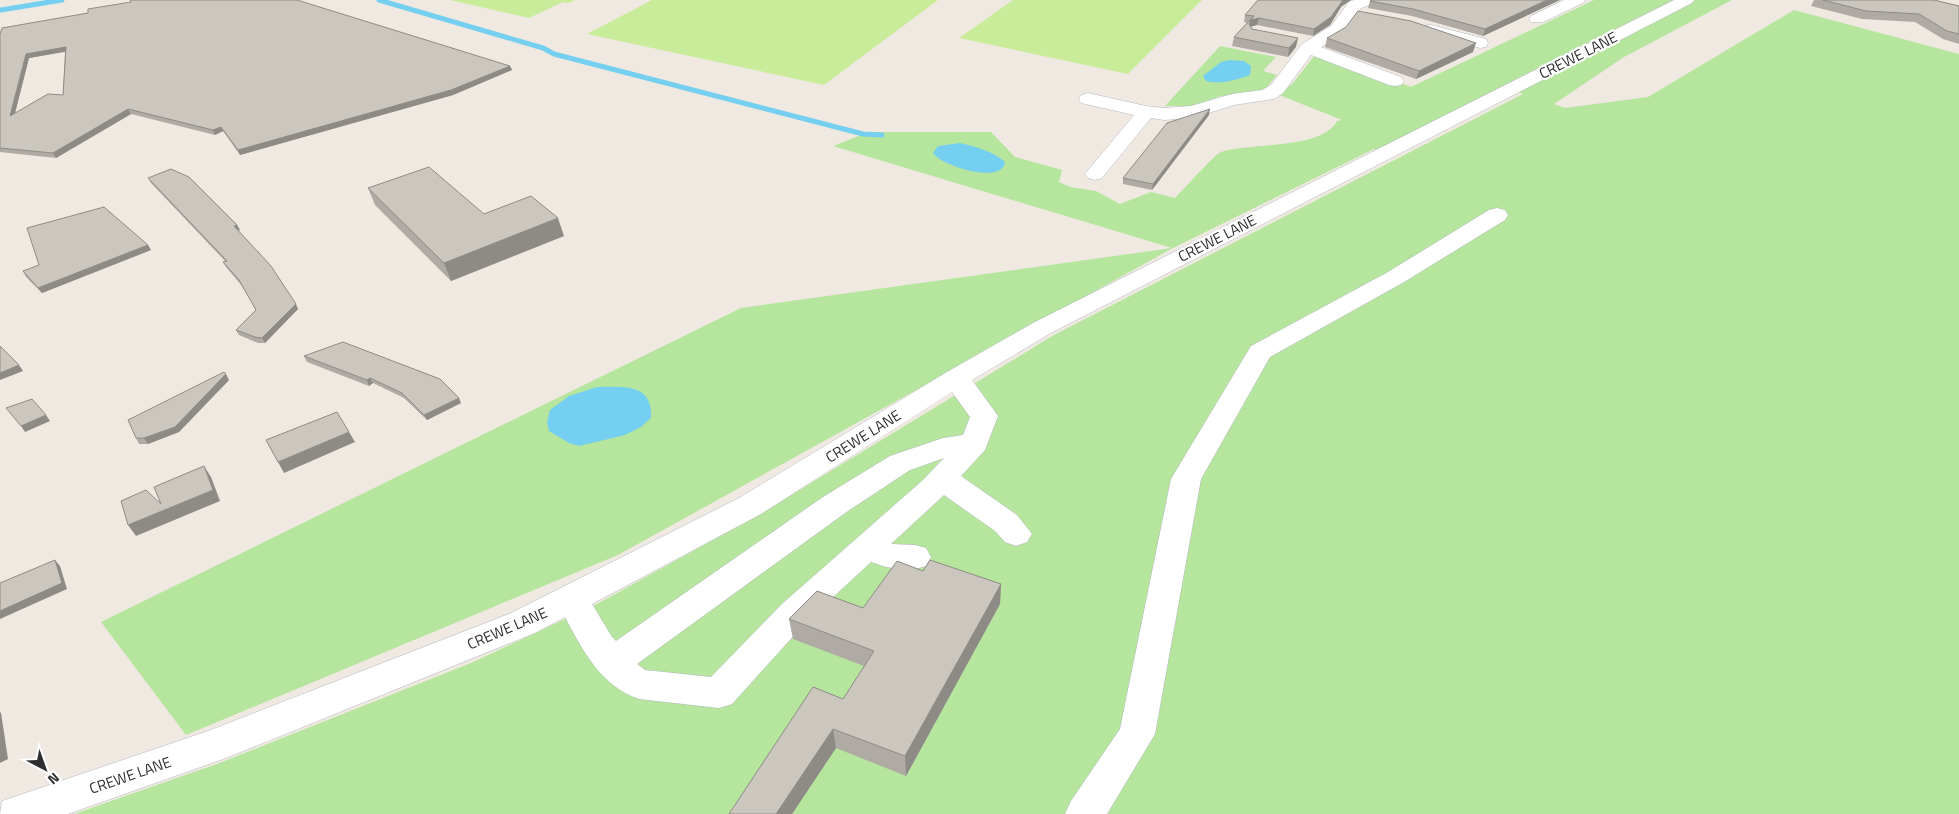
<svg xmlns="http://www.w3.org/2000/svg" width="1959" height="814" font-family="'Titillium Web',sans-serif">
<rect width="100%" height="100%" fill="#efe9e1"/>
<!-- green -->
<path fill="#b6e59e" d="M1594 0H1732L1624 57 1554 104 1565 108 1648 97 1794 10 1959 54V814H74L217 764 471 663 597 604 760 514 1054 335 1523 94 1509 89 1384 153 1374 149 1173 248 618 555 186 735 101 622 741 308 1172 248 833 146 869 132H991L1015 157 1062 170 1059 182 1070 187 1096 191 1120 204 1151 192 1175 198C1183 190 1215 154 1221 152 1251 142 1322 150 1337 121L1342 120 1279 95 1293 83 1318 51 1411 87Z
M1220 46 1276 57 1263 71 1277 75 1267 87 1262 90 1221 96 1191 106H1165Z"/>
<!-- pitch -->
<path fill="#c9ec9a" d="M450 0H576L568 3 563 2 529 18Z
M652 0H938L824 85 587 34Z
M1013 0H1202L1128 74 959 38Z"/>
<!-- water -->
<path fill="#75cff0" d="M1230 60 1244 61 1251 66 1250 75C1236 80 1220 85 1206 81L1203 76 1221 62Z
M960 143C976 147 993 151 1005 162 1003 185 941 166 933 153L938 146Z
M597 387C622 387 653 382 651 418L641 427 625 435 579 446 569 443 549 431 547 422 550 410 569 396Z"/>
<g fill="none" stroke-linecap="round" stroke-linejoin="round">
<!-- stream -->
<path stroke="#75cff0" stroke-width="5" d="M379 0 543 48 554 54 863 134 882 135
M1 10 62 0"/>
<!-- minor casing -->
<g stroke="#b4b7c1" stroke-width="1">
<path id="minor" d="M1354 0H1378L1376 3 1361 8 1343 34 1321 47 1401 77 1404 81 1401 85 1395 86 1389 85 1311 55 1283 93 1274 99 1234 105 1193 118 1164 120 1151 118 1102 178 1095 180 1088 178 1085 174 1134 115 1081 103 1079 99 1081 95 1088 93 1146 106 1164 108 1191 106 1232 94 1262 90 1271 85 1302 44 1331 26 1349 2Z
M1564 0H1585L1583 3 1543 22H1531L1529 19 1531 16Z
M1674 0H1694L1692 3 1051 333 972 380 998 416 985 450 961 476 1017 515 1032 534 1027 542 1016 546 1005 542 995 531 944 495 891 544 915 545 926 548 931 557 926 566C907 572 890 569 871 562L806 622 732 704 719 708 639 699C601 686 583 651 565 617L535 633 226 758 68 814H0L2 801 208 731 511 613 739 498 947 372 1033 323ZM952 392 970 417 963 435 943 438 890 456 823 497 616 641 612 637 592 604 761 514ZM944 458 923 480 782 604 711 677 645 670 637 664 845 513 910 470Z
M1431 25 1486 39 1488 43 1486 47 1480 48 1425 34 1423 30 1425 26Z
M1497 208 1505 210 1508 215 1505 220 1404 282 1270 357 1201 479 1155 734 1107 814H1065L1071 801 1120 729 1171 479 1251 346 1388 272 1489 210Z"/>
</g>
<!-- minor -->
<use href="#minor" fill="#fff" fill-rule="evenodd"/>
</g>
<!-- wall -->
<path fill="#afaba4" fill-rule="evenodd" d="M1560 0 1483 36 1412 16 1368 8 1370 1Z
M1814 0H1934L1959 6V44L1943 39 1915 22 1862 19 1811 6Z
M1341 7 1330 25 1313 36 1257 25 1250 27 1252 29 1296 47 1288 57 1232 46 1234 37 1247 23 1244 22 1245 15Z
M0 34 510 66 512 70 453 95 240 155 223 131 215 135 131 114 56 158 0 152ZM65 52 63 95 15 113 29 58Z
M1327 38 1473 52 1416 79 1325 47Z
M1209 115 1152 190 1123 184V178Z
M148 178 237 225 240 230H238L298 309 265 343H258L239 335 236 330 256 310 242 286 226 267 223 262 225 261 151 183Z
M368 188 484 214 564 236 451 281 375 205Z
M148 245 151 250 42 293 26 277 23 271Z
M304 356 461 403 427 420 404 398 373 383 369 386 307 362Z
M229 380 179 432 148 444H139L136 438Z
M923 571 1001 584 1000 604 906 776 836 748 792 814H729L843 699 864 666 793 639 789 619 863 608Z"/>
<!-- shaded-wall -->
<path fill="#8e8b86" d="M1343 0H1351L1341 7 1330 25 1313 36 1314 29Z
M1547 0H1560L1483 36 1485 29Z
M1259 18 1257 25 1249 27 1251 20Z
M1298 38 1296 47 1288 57 1289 48Z
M1476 43 1473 52 1416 79 1419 71Z
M66 47 68 51 29 58 13 121 10 116 26 54Z
M510 66 512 70 453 95 240 155 238 150Z
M128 109 131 114 56 158 53 153Z
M1210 109 1209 115 1152 190 1153 184Z
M221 127 223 131 215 135 213 130Z
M558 218 564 236 451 281 444 263Z
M237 225 240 230 237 231 234 226Z
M148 245 151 250 42 293 38 288Z
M296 304 298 309 265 343 262 338Z
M19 365 23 371 0 380V373Z
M226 374 229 380 179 432 148 444 144 438Z
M370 378 373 383 369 386 367 380Z
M459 398 461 403 427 420 424 415Z
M46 415 50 421 25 432 21 426Z
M349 432 355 442 284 473 278 462Z
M204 466 211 477 220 501 136 536 128 525 213 490Z
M55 560 60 566 67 589 0 619V611Z
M1001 584 1000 604 906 776 905 756Z
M0 712 1 713 8 759 0 763Z
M833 729 836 748 792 814H776Z"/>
<!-- building -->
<path fill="#cbc7bf" stroke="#8e8b86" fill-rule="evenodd" d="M130 0H297L510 66 451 90 238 150 221 127 213 130 128 109 53 153 0 148V34L2 28 88 13V9L131 2ZM66 47 63 95 48 94 10 116 26 54Z
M1258 0H1343L1331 17 1314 29 1259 18 1251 20 1254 16 1245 15Z
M1371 0H1547L1485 29 1413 9 1370 1Z
M1823 0H1934L1959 6V34L1947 31 1919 14 1866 11Z
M1358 11 1411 21 1476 43 1419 71 1327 38 1346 27Z
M1251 19 1249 24 1252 29 1298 38 1289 48 1234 37Z
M1210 109 1153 184 1123 178 1167 123Z
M429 167 484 214 531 196 558 218 444 263 368 188Z
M171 169 189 177 237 225 234 226 271 266 296 304 262 338 255 337 236 330 256 310 239 280 223 262 227 261 148 178Z
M104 207 148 245 38 288 23 271 39 265 27 228Z
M343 342 440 379 459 398 424 415 402 393 370 378 367 380 304 356Z
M0 346 19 365 0 373Z
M224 372 226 374 175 427 144 438H136L128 420Z
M32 399 46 415 21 426 6 408Z
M337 412 349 432 278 462 266 440Z
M204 466 213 490 128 525 121 501 146 490 161 504 154 487Z
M55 560 62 583 0 611V583Z
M930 560 1001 584 905 756 833 729 776 814H729L813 687 843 699 874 651 789 619 817 591 863 608 897 561 923 571Z"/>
<g text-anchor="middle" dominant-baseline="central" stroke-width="4.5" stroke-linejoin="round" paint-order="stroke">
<!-- street labels -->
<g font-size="15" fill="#2e2e2e" stroke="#fff">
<text transform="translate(1578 55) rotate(-27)">CREWE LANE</text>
<text transform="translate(1217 238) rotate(-27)">CREWE LANE</text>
<text transform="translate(863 436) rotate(-32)">CREWE LANE</text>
<text transform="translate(507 628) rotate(-23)">CREWE LANE</text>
<text transform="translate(130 775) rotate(-19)">CREWE LANE</text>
</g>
</g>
<!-- north arrow -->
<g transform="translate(45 769) rotate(139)" stroke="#ffffff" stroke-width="4" paint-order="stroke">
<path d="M0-4L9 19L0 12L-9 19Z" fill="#2e2e2e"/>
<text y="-8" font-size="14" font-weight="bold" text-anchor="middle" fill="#2e2e2e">N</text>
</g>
</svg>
